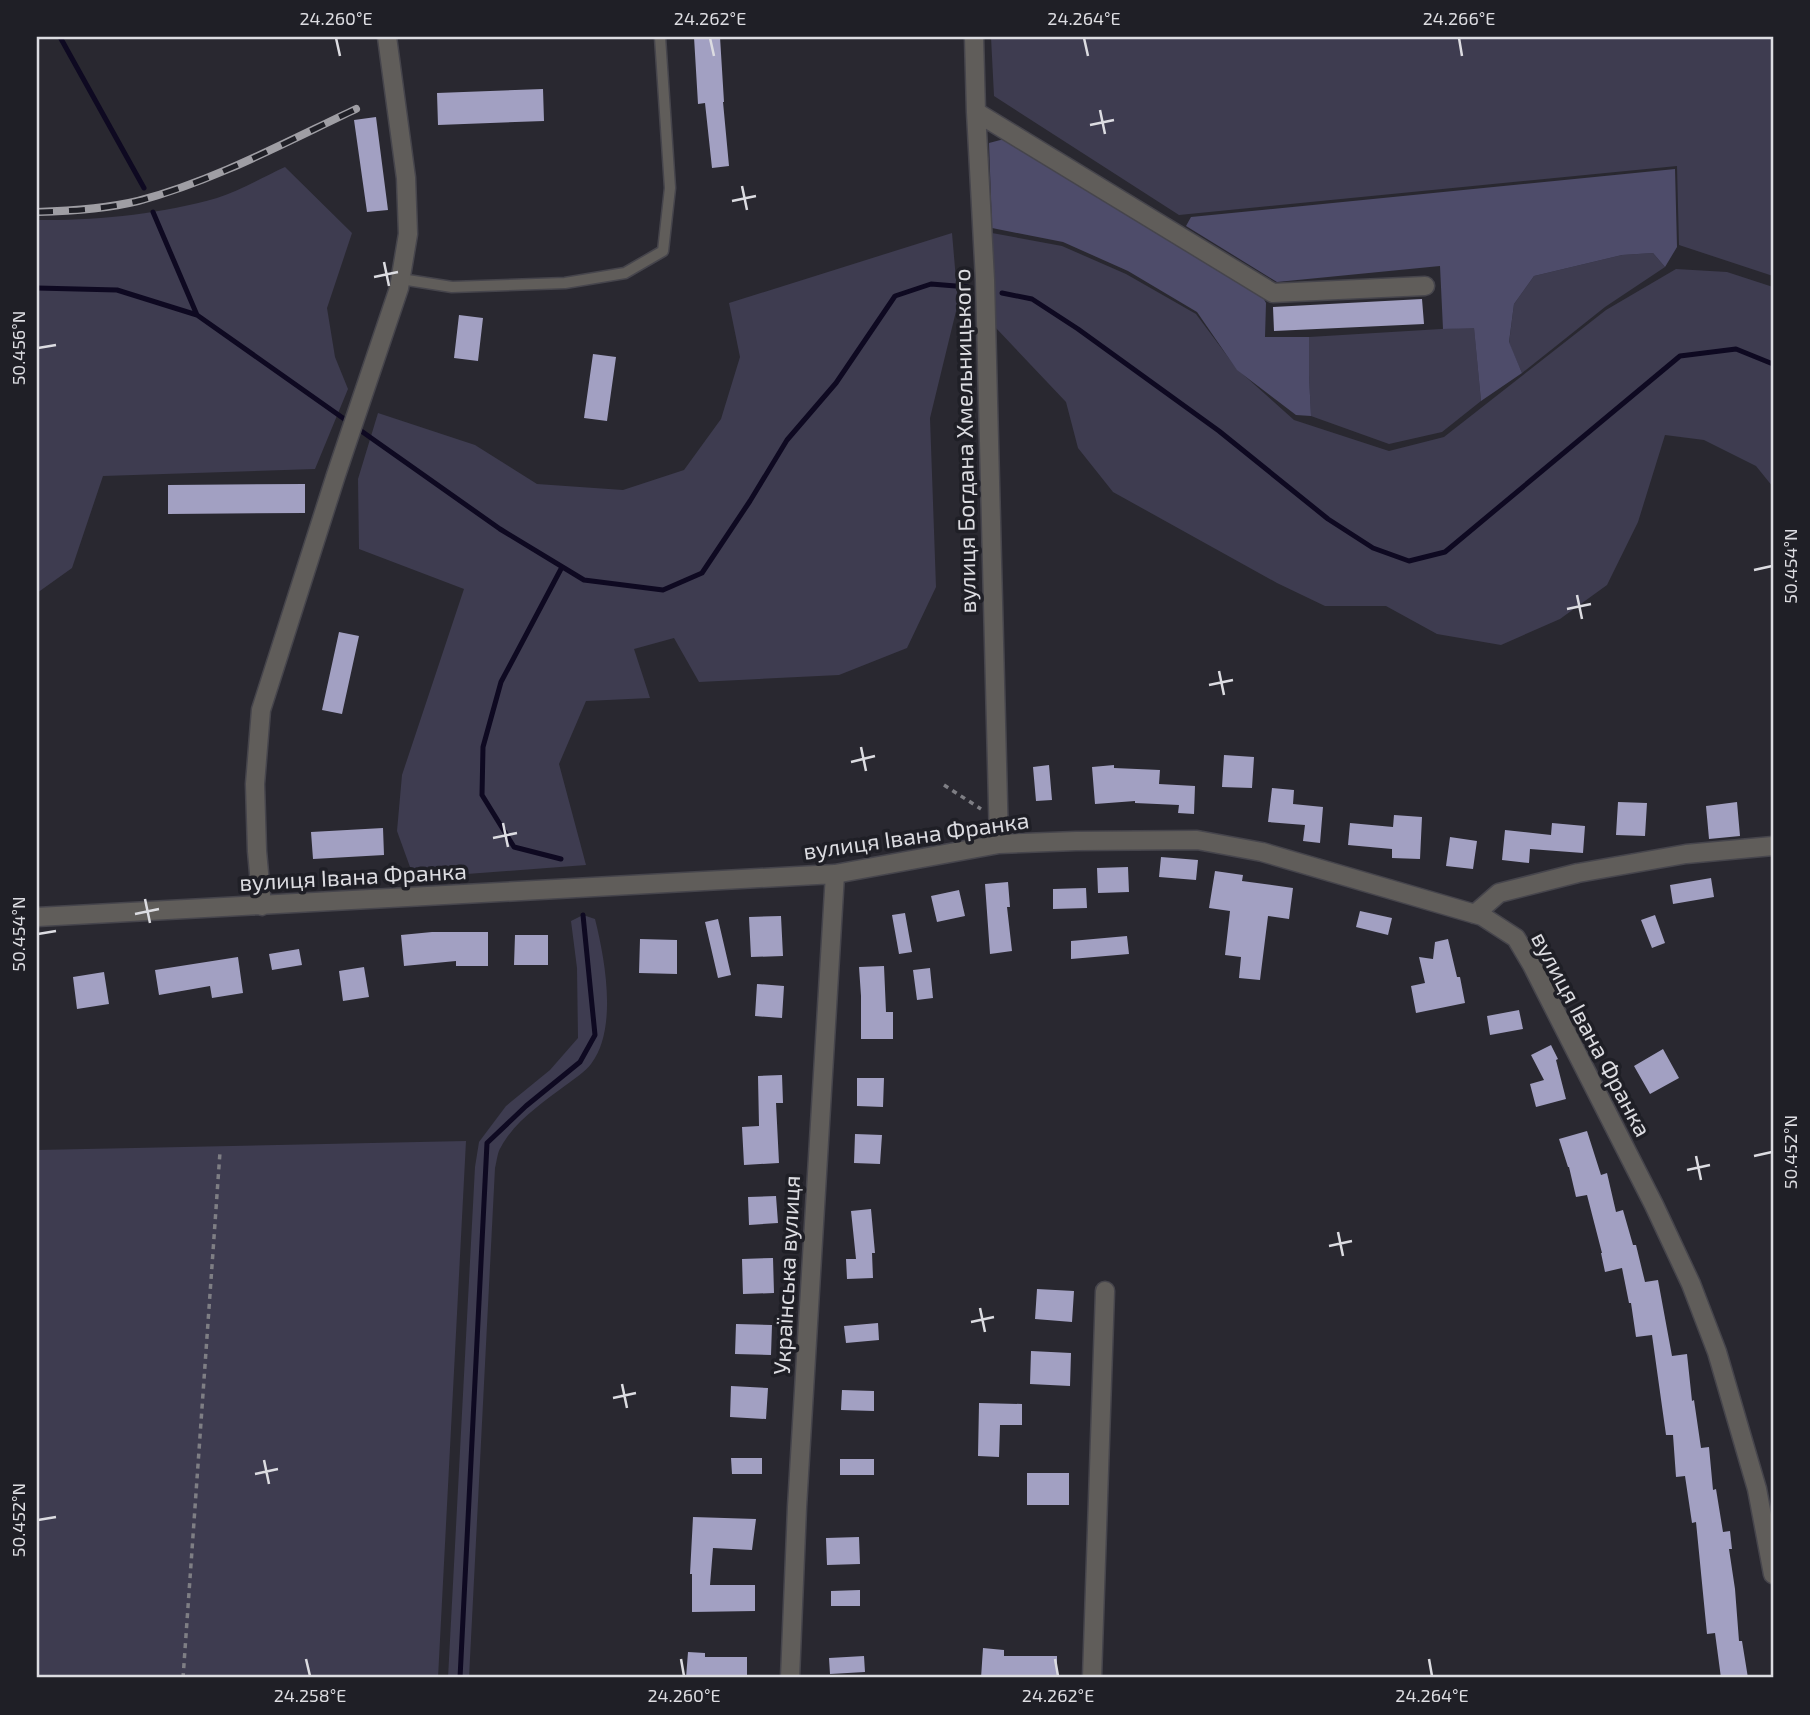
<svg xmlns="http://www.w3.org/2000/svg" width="1810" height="1715" font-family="'Exo 2',sans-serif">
<rect width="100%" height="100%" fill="#292830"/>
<!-- green -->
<path fill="#3e3c50" d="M991 37H1773V276L1679 245 1677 166 1179 215 994 96Z
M285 167 352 233 327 308 335 357 348 389 315 469 103 476 72 568 37 593V220C94 221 162 214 217 198 240 191 263 177 285 167Z
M952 233 958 303 930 418 936 587 907 648 839 675 699 682 674 638 634 649 650 698 586 701 559 764 586 865 414 878 397 831 402 775 464 589 359 549 358 479 378 413 475 445 537 484 623 490 684 470 721 419 740 357 729 303Z
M992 233 1062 246 1126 274 1196 314 1237 369 1294 420 1389 451 1444 437 1606 310 1676 269 1727 272 1773 287V487L1756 466 1704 440 1665 435 1638 522 1607 585 1560 619 1501 645 1437 634 1386 606H1325L1277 583 1113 492 1078 448 1066 402 996 328Z
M1653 253 1665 267 1605 307 1522 373 1509 343 1514 304 1534 276 1622 255Z
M1474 327 1481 401 1442 432 1389 444 1311 416 1309 376V337Z
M583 915 595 919C605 959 618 1029 591 1064 585 1072 574 1079 566 1085 542 1103 515 1121 501 1147 497 1153 497 1161 495 1168L469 1678H448L475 1167 479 1142 506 1106 550 1070 578 1038 577 968 571 921Z
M466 1141 438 1678H37V1150Z"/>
<!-- forest -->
<path fill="#4e4c6a" d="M1008 138 1260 292 1266 303 1265 337H1309V376L1311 416 1296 415 1237 370 1197 312 1128 271 1063 242 992 228 989 143Z
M1675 169 1677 247 1665 267 1653 253 1622 255 1534 276 1514 304 1509 342 1522 373 1481 401 1474 328 1443 329 1440 266 1277 282 1186 226 1191 217Z"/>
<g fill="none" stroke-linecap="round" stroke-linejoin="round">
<!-- stream -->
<path stroke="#0e0921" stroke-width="5" d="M60 37 144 188
M153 212 197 315
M37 288 117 290 197 315 500 529 584 580 663 590 702 573 750 501 787 440 836 383 895 296 931 284 968 287
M1002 293 1032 299 1078 329 1219 431 1328 519 1373 548 1409 561 1445 552 1680 356 1736 349 1773 364
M561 859 514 847 482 795 483 747 501 682 562 567
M460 1678 487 1143 526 1106 580 1062 595 1035 583 915"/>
</g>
<!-- building -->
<path fill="#a2a0c2" d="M694 37H720L724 102H723L729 166 712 168 705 103 698 104Z
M543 89 544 121 438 125 437 93Z
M376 117 388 210 367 212 354 120Z
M1422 299 1424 324 1274 331 1273 307Z
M459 315 483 318 478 361 454 358Z
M593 354 616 357 607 421 584 418Z
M305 484V513L168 514V485Z
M339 632 359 636 342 714 322 710Z
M1224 755 1254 757 1252 788 1222 787Z
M1049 765 1052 800 1036 801 1033 767Z
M1114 765V768L1160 770 1159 784 1195 786 1194 814 1178 813 1179 805 1135 803V801L1095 804 1092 767Z
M1272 788 1294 790 1293 804 1323 807 1320 843 1303 841 1305 825 1268 822Z
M1618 802 1647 803 1645 836 1616 835Z
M1737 802 1740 836 1709 839 1706 806Z
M1394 815 1422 817 1420 859 1392 858V849L1348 845 1350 823 1393 827Z
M1552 823 1585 826 1583 853 1530 849 1529 863 1502 860 1505 830 1551 835Z
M383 828 384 855 313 859 311 832Z
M1450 837 1477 841 1473 869 1446 866Z
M1161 857 1198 860 1196 880 1159 877Z
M1128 867 1129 892 1098 893 1097 868Z
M1215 871 1243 875 1242 881 1293 888 1289 919 1268 916 1260 980 1239 978 1241 957 1225 955 1230 911 1209 908Z
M1711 878 1714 897 1673 904 1670 885Z
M1008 882 1010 907H1007L1012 951 990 954 985 884Z
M1086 888 1087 908 1053 909V889Z
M959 890 965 916 937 922 931 896Z
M1360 911 1392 918 1388 935 1356 927Z
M905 913 912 952 899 954 892 915Z
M1655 915 1665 943 1652 948 1641 920Z
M781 916 783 956 751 957 749 917Z
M718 919 731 975 718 978 705 922Z
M488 932V966H456V961L404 966 401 935 432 932Z
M515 935H548V965H514Z
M1127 936 1129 954 1071 959V941Z
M640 939 677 940V974L639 973Z
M1448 939 1457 977H1460L1465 1003 1416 1013 1411 986 1425 983 1419 957 1433 959 1435 942Z
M299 949 302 965 272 970 269 954Z
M238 957 243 993 212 998 210 986 159 995 155 970Z
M884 966 886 1012H893V1039H861V996L859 967Z
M364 967 369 997 343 1001 339 971Z
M930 968 933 998 917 1000 913 970Z
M104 972 109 1004 77 1009 73 977Z
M757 984 784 986 782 1018 755 1016Z
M1519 1010 1523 1029 1490 1035 1487 1016Z
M1551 1045 1558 1059 1556 1060 1566 1099 1536 1107 1530 1084 1544 1080 1531 1055Z
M1663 1049 1679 1078 1650 1094 1634 1066Z
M782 1075 783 1103H776L779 1163 744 1165 742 1127 759 1126 758 1076Z
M857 1078H884L883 1107 857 1106Z
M1587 1131 1601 1175 1607 1173 1616 1212 1623 1210 1633 1245H1636L1645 1282 1658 1280 1672 1356 1687 1354 1692 1401 1694 1400 1701 1448 1709 1447 1713 1490 1716 1489 1723 1532 1730 1531 1732 1549H1729L1735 1589 1739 1641H1742L1748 1678H1721L1715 1633 1707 1634 1696 1522 1692 1523 1685 1476 1676 1477 1673 1435H1666L1652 1335 1636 1337 1631 1303H1629L1622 1268 1605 1272 1601 1253H1602L1587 1195 1576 1197 1569 1167H1568L1559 1139Z
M855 1134 882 1135 880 1164 854 1163Z
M776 1196 778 1223 749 1225 748 1197Z
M871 1209 875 1253H872L873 1278 847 1279 846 1259H856L851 1211Z
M773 1258 774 1293 743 1294 742 1259Z
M1037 1289 1074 1291 1072 1322 1035 1319Z
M878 1323 879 1340 846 1343 844 1326Z
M736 1324 772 1325 771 1355 735 1354Z
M1031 1351 1071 1353 1070 1386 1030 1384Z
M731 1386 768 1388 766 1419 730 1417Z
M842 1390 874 1391V1411L841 1410Z
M979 1403 1022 1404V1425H1000L999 1457 978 1456Z
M731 1458H762V1474H732Z
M840 1459H874V1475H840Z
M1027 1473H1069V1505H1027Z
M693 1517 756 1519 752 1550 713 1548 710 1585H755V1611L692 1612V1574H690Z
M859 1537 860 1564 827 1565 826 1538Z
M860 1590V1606H831V1591Z
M983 1648 1004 1650V1656H1057V1678H981Z
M688 1652 705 1653V1657H747V1678H686Z
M864 1656 865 1672 830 1674 829 1658Z"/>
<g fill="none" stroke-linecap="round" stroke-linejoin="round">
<!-- lane casing -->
<g stroke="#46454c" stroke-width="13">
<path id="lane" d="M401 279 452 287 565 283 625 273 663 251 670 188 660 37"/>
</g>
<!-- street casing -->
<g stroke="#46454c" stroke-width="21">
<path id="street" d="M974 37 976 112 985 280 999 844
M976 112 1273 293 1425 286
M262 906 257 851 255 784 261 710 336 475 399 288 408 234 406 178 387 37
M1475 914 1499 893 1578 873 1686 854 1773 846
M37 917 835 874 999 844 1076 841 1197 840 1262 852 1482 916 1516 938 1532 965 1654 1205 1691 1284 1717 1352 1757 1489 1773 1574
M790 1678 797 1507 835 874
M1092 1678 1105 1291"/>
</g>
<!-- path -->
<path stroke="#7e7e84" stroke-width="3.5" stroke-dasharray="5 5" stroke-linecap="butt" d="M944 785 981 809
M183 1678 220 1152"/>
<!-- lane -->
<use href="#lane" stroke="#605d5a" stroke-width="10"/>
<!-- street -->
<use href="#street" stroke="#605d5a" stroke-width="18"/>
<!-- rail casing -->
<g stroke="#9f9ea4" stroke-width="8">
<path id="rail" d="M37 212C71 211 105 209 138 201 214 181 286 142 356 109"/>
</g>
<!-- rail -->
<use href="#rail" stroke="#1f1f26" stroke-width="5" stroke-dasharray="16" stroke-linecap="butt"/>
</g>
<!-- ticks -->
<path fill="none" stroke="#dcdce1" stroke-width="2.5" d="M336 38 340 56M710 38 714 56M1084 38 1088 56M1459 38 1462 56M1100 110 1105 134M1090 125 1114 120M742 186 747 210M732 201 756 196M384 262 389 286M374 277 398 272M38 348 56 345M1754 570 1772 566M1577 595 1582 619M1567 609 1591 604M1219 671 1224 695M1209 685 1233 680M861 747 866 771M851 762 875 756M503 823 508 847M493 838 517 833M145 899 150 923M135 914 159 909M38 934 56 931M1696 1156 1701 1180M1754 1156 1772 1152M1687 1170 1710 1165M1338 1232 1343 1256M1329 1246 1352 1241M980 1308 985 1332M971 1322 994 1317M622 1384 627 1408M613 1398 636 1393M264 1460 269 1484M255 1474 278 1469M38 1520 56 1517M306 1659 310 1676M681 1659 684 1676M1055 1659 1058 1676M1429 1659 1432 1676"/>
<g text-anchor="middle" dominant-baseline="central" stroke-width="7" stroke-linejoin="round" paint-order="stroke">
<!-- street labels -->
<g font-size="23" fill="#dcdce1" stroke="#1f1f26">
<text transform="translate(964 441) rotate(-91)">вулиця Богдана Хмельницького</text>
<text transform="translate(916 835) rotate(-8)">вулиця Івана Франка</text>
<text transform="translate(353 876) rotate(-3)">вулиця Івана Франка</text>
<text transform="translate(1592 1034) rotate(62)">вулиця Івана Франка</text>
<text transform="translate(786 1275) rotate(-87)">Українська вулиця</text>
</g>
</g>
<!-- border -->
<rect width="1810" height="1715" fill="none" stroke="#1f1f26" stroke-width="77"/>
<rect x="38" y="38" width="1734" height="1638" fill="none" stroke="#dcdce1" stroke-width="2.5"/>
<g font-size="18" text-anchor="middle" fill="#dcdce1">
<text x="336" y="25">24.260°E</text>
<text x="710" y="25">24.262°E</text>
<text x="1084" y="25">24.264°E</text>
<text x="1459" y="25">24.266°E</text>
<text transform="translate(19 348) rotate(-90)" y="6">50.456°N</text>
<text transform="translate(1791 566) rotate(-90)" y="6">50.454°N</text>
<text transform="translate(19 934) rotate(-90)" y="6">50.454°N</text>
<text transform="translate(1791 1152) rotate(-90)" y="6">50.452°N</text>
<text transform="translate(19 1520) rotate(-90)" y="6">50.452°N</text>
<text x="310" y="1702">24.258°E</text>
<text x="684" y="1702">24.260°E</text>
<text x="1058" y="1702">24.262°E</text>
<text x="1432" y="1702">24.264°E</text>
</g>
</svg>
